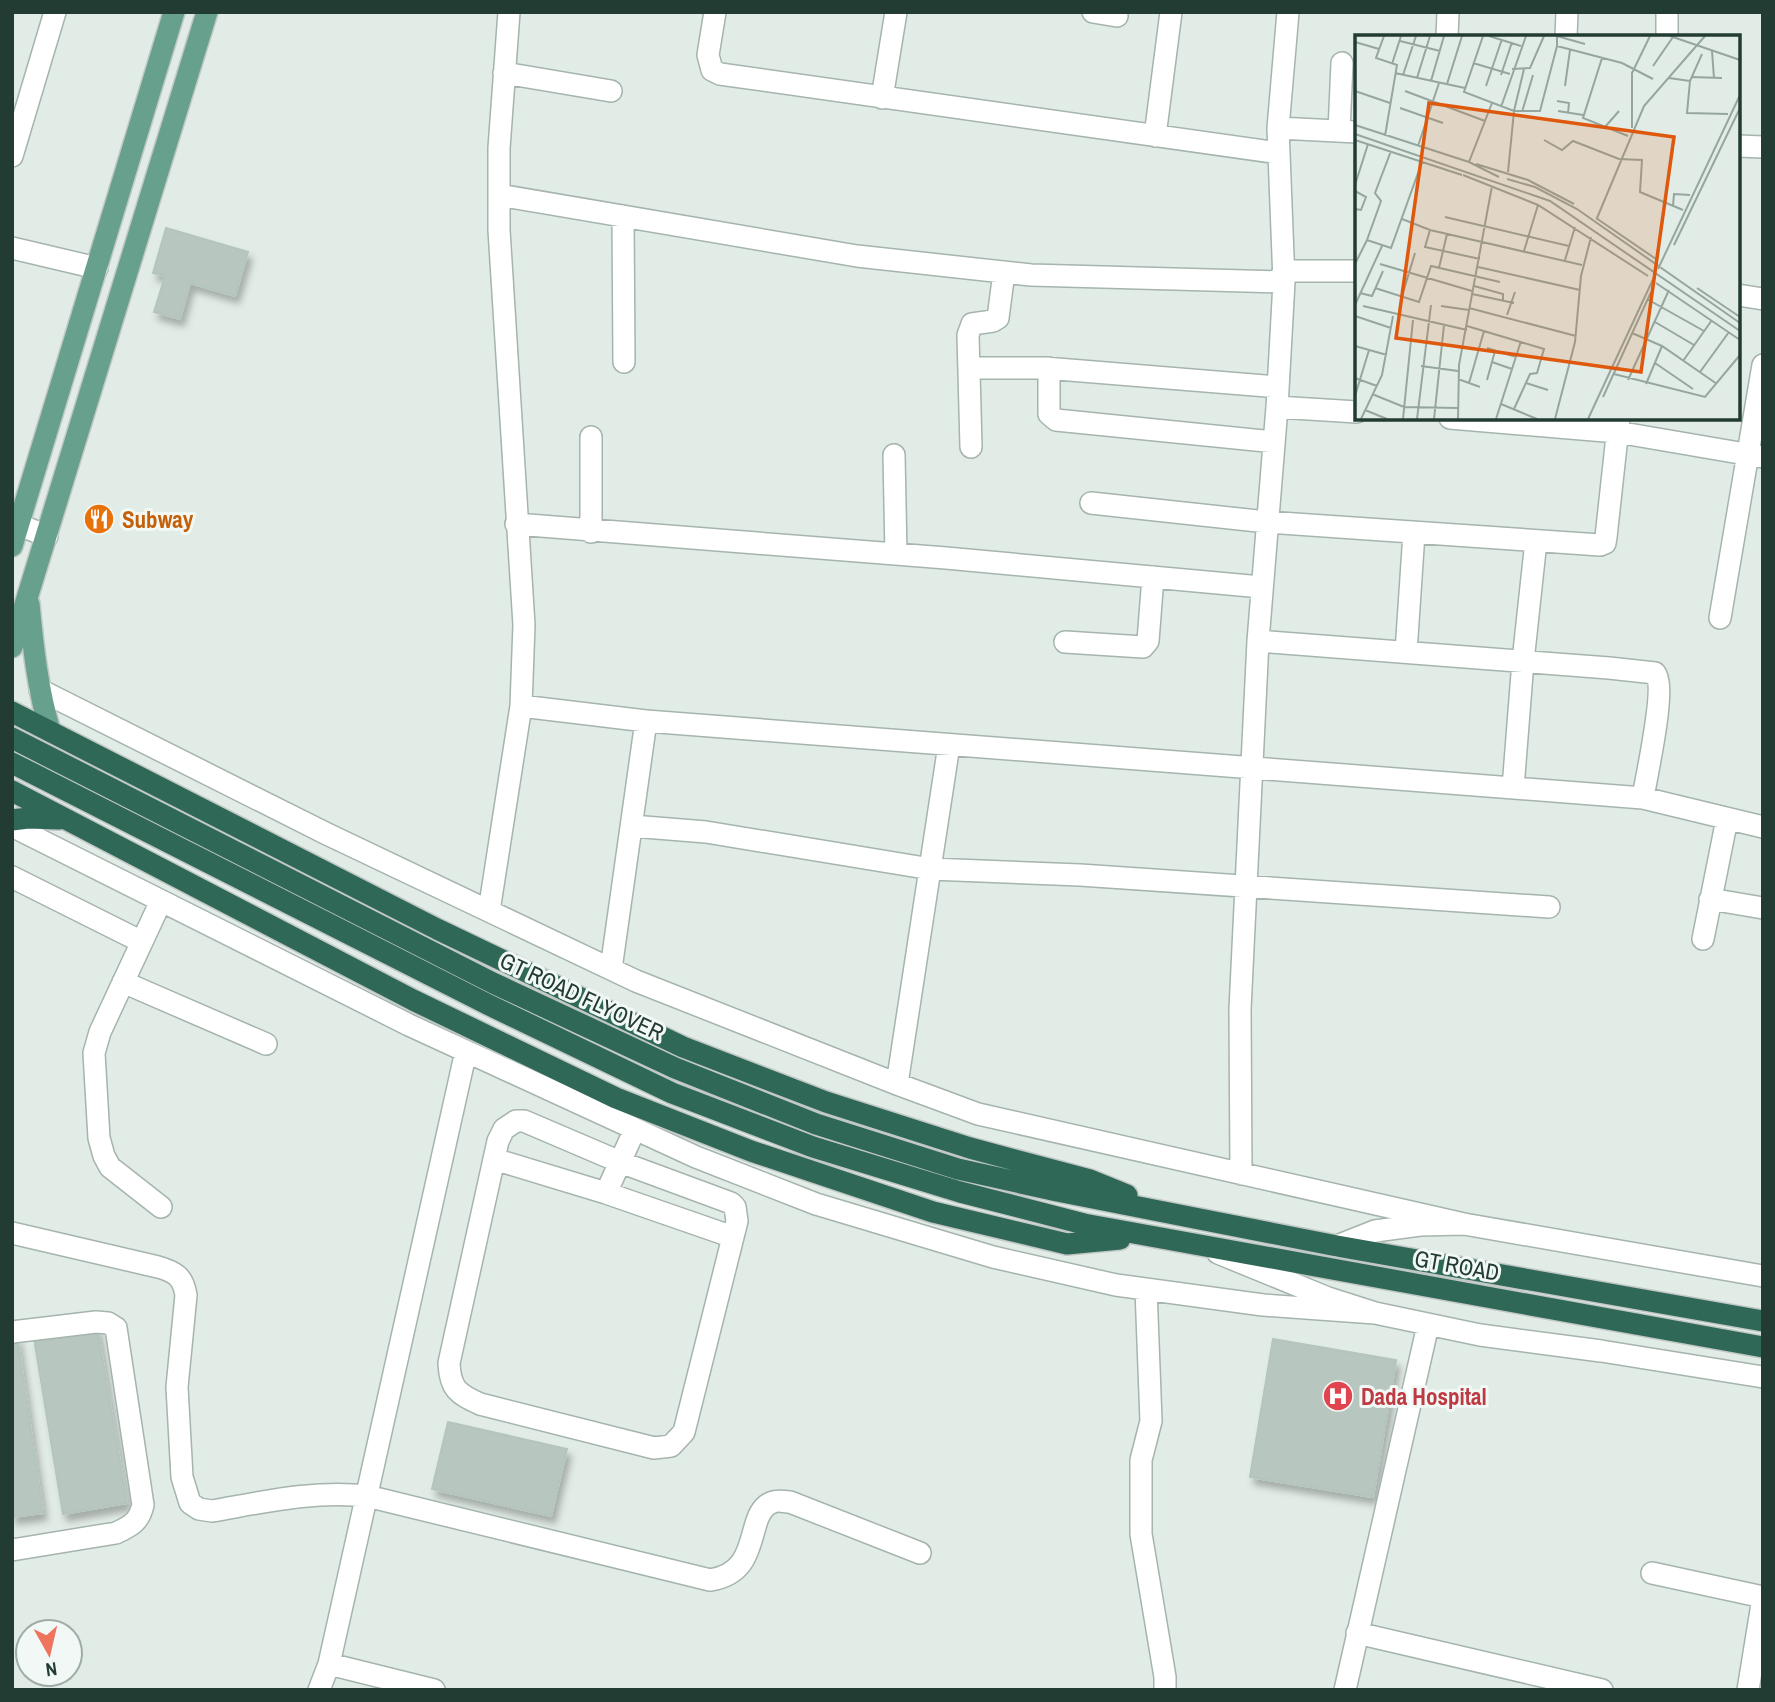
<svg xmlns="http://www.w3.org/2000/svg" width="1775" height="1702" font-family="'Archivo Narrow',sans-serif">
<defs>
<filter id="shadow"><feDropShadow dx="4" dy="7" stdDeviation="3.5" flood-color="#0004"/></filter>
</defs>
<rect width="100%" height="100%" fill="#e2ece6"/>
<!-- building -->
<path fill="#b7c6bf" stroke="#b4c5bd" stroke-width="2" filter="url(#shadow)" d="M166 228 248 252 235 296 190 283 180 319 154 312 165 276 153 273Z
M97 1327 127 1503 63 1514 34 1338Z
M17 1336 43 1513 12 1517V1337Z
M1273 1339 1396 1360 1373 1497 1250 1477Z
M448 1422 567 1449 551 1516 432 1489Z"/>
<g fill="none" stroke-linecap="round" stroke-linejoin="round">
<!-- minor casing -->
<g stroke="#a5b4ad" stroke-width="24">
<path id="minor" d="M715 12 708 55 712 70 720 74 1279 153
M1093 12 1117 16
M1667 12V37
M1447 37 1448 12
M1566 37 1567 12
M504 73 611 91
M882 98 896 12
M1278 128 1357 132
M1339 131 1342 63
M1155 136 1171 12
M1738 146 1763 147
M12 156 55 12
M499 195 857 256 1031 275 1284 282
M623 216 624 362
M12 248 97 268
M1283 271H1357
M1738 295 1763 299
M969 368H1045L1278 387
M1049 368V414L1056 420 1274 442
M1277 407 1357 412
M1450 418 1617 432 1763 457
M971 447 968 335 972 324 993 321 998 318 1004 272
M894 455 896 554
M1091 503 1267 522 1600 545 1605 543 1606 537 1619 418
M12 522 47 536
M516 524 946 558 1261 587
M591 532V437
M1720 618 1763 365
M1258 641 1609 668 1655 673C1667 687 1646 777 1643 798
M1065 642 1143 647 1148 641 1153 577
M1406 652 1414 533
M40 690 325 833 636 981 897 1084 978 1114 1464 1224
M521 706 646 721 1643 798 1763 827
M1513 788 1523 661 1536 541
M12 826 409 1025 696 1157 816 1204 993 1257 1116 1285 1263 1305 1375 1313
M632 826 706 832 931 869 1080 875 1549 907
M12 877 142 942
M1710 899 1763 908
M489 911 521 706 524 625 499 230V148L509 12
M1703 939 1727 819
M611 969 646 721
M123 982 266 1044
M897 1084 949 745
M516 1121H524L620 1162 731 1203 735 1207 737 1221 684 1432 671 1446 654 1448 480 1404C458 1394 450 1389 449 1363L498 1141 504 1129Z
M494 1159 606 1193 733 1237
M1241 1174 1240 1009 1258 641 1277 407 1284 282 1278 128 1288 12
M606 1193 635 1129
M161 1207 110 1167 104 1156 99 1138 94 1053 100 1032 161 901
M12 1233 158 1267C176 1272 183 1277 186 1295L177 1387 182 1477 190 1503 199 1509 212 1511C264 1502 315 1490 367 1496L710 1580C765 1572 743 1512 773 1502 778 1500 784 1502 790 1502L920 1553
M1337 1246 1375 1231 1420 1225 1464 1224 1763 1276
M1218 1253 1328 1298 1375 1313 1480 1335 1601 1351 1763 1377
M1146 1289 1151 1421 1141 1460V1534L1165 1677V1690
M12 1332 96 1322 108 1323 116 1328 143 1505C139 1522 131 1526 116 1533L12 1550
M1652 1573 1763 1597
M1357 1633 1602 1690
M329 1664 434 1690
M319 1690 329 1664 466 1051
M1345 1690 1428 1325
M1748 1690 1763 1598"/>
</g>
<!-- major casing -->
<g stroke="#c1c8c6" stroke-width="24">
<path id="major" d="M12 546 174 12
M29 604C33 647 38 690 50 731
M12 647 207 12"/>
</g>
<!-- highway casing -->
<g stroke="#c1c8c6" stroke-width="24">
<path id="highway" d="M12 712 437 929 683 1047 826 1102 970 1148 1090 1180 1127 1195
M12 738 493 983 675 1068 816 1124 958 1169 1057 1191 1337 1246 1763 1321
M12 763 487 1004 672 1093 813 1147 960 1192 1084 1224 1763 1347
M12 791 413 1000 616 1098 751 1151 933 1212 1067 1244 1120 1239
M12 820 28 818 59 819"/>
</g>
<!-- minor -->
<use href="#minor" stroke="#fff" stroke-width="21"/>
<!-- major -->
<use href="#major" stroke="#67a08d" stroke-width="21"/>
<!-- highway -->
<use href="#highway" stroke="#2f6857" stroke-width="21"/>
</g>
<!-- icons -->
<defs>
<g id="restaurant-disc" transform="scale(1.575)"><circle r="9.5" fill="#e8710a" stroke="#f2f8f5"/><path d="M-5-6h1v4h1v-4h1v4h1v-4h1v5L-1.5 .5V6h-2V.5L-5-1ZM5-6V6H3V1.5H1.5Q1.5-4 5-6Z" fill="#fff"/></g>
<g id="hospital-disc" transform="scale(1.575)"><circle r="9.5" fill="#e0444e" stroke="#f2f8f5"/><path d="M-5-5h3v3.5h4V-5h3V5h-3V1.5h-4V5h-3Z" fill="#fff"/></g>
</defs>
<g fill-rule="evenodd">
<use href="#restaurant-disc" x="99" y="519"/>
<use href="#hospital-disc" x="1338" y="1396"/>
</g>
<g text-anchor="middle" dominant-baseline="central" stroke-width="6" stroke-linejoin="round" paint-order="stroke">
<!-- food labels -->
<g font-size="23" font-weight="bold" fill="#c56008" stroke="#f2f8f5" text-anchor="start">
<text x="122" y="519">Subway</text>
</g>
<!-- street labels -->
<g font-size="23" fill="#223c33" stroke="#f2f8f5">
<text transform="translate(582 996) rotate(25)">GT ROAD FLYOVER</text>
<text transform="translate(1457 1265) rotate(10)">GT ROAD</text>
</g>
<!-- health labels -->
<g font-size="23" font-weight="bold" fill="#be3a42" stroke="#f2f8f5" text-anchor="start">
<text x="1361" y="1396">Dada Hospital</text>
</g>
</g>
<!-- overview -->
<g transform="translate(1355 35)">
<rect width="385" height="385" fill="#e2ece6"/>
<path fill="none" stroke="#95a69e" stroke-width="2" d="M29 1 21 23 42 30 30 101M128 1 109 57 159 76H185L202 11 267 28 298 44M134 1 166 11M315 1 385 25M45 6 85 16M0 7 24 14M202 11V1L230 9M357 16 359 43M347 19 335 46 332 78 373 79M247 23 228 83 273 101M118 28 155 39M37 29 46 1M298 31 318 2M157 34 175 33 189 1M40 38 110 53M48 40 61 1M146 40 157 7M336 42 367 43M62 43 75 1M314 43 335 46M76 46 89 1M92 49 107 1M131 51 147 4M210 51 215 15M0 56 35 68M50 56 130 86M202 66 214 68 213 78M146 72 171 1M45 73 88 88M203 76 228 80M167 77 178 40M0 90 114 127 144 142M250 92 264 76M277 93V38L295 1M0 99 195 166 385 296M0 105 107 140M189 105 207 115 218 106 264 124 287 125 285 157 328 175M63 111 84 48M114 127 137 68M121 129 173 145 219 169M153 137 159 76 169 34M108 140 183 170 293 241M152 144 180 152 222 174 385 288M0 150 13 109M0 156 11 162 6 175 0 174M318 171 319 159 335 160M90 182 214 211M241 183 301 224M242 183 289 71 350 1M47 184 75 195 227 230M75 195 70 212 125 224M12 205 26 166 20 158 36 116M319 210 385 73M169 216 183 170M210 225 220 192M0 229 12 205 36 213 67 127M25 229 117 256M123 232 225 255M84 233 92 199M303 234 385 60M301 248 385 305M119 251 148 259V266M20 253 64 267 76 231 145 247M342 253 385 282M5 258 17 261 28 236M117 259 159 268M47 261 60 218M292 264 349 296M0 270 27 211M8 271 112 295M86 271 114 275M114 273 221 301M152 280 160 257M0 281 36 293M300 287 339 310M112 291 189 314 182 338 175 339 159 374M277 298 307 311 362 349M0 311 32 320M132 313 161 322M328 326 357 285M137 327 157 334M300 328 338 354M66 331 103 336M345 337 374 297M259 339 350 362 385 320M0 343 22 351M103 344 125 352M132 345 140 316M273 345 314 255M114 348 129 296M171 348 193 355M291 349 307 311M17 359 49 372 103 373M0 361 14 315M248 362 296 257M146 369 182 384M10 375 32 384M6 384 27 340 38 281M48 384 58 285M62 384 76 270M79 384 89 290M103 384 104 330 137 151M141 384 166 306M200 384 220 307 226 241 236 202M233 384 300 240"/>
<path fill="#de580e" fill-opacity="0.15" stroke="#de580e" stroke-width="3.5" d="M74 68 319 102 286 337 41 303Z"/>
<rect width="385" height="385" fill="none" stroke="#223c33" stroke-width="3.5"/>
</g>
<!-- border -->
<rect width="1775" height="1702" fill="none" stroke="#223c33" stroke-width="28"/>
<!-- north arrow -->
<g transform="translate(49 1653) rotate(172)"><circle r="33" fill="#f2f8f5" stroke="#9fada7" stroke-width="2"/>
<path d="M0-5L12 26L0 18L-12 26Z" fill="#ef745d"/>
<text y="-10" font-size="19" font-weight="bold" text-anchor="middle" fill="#223c33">N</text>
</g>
</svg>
